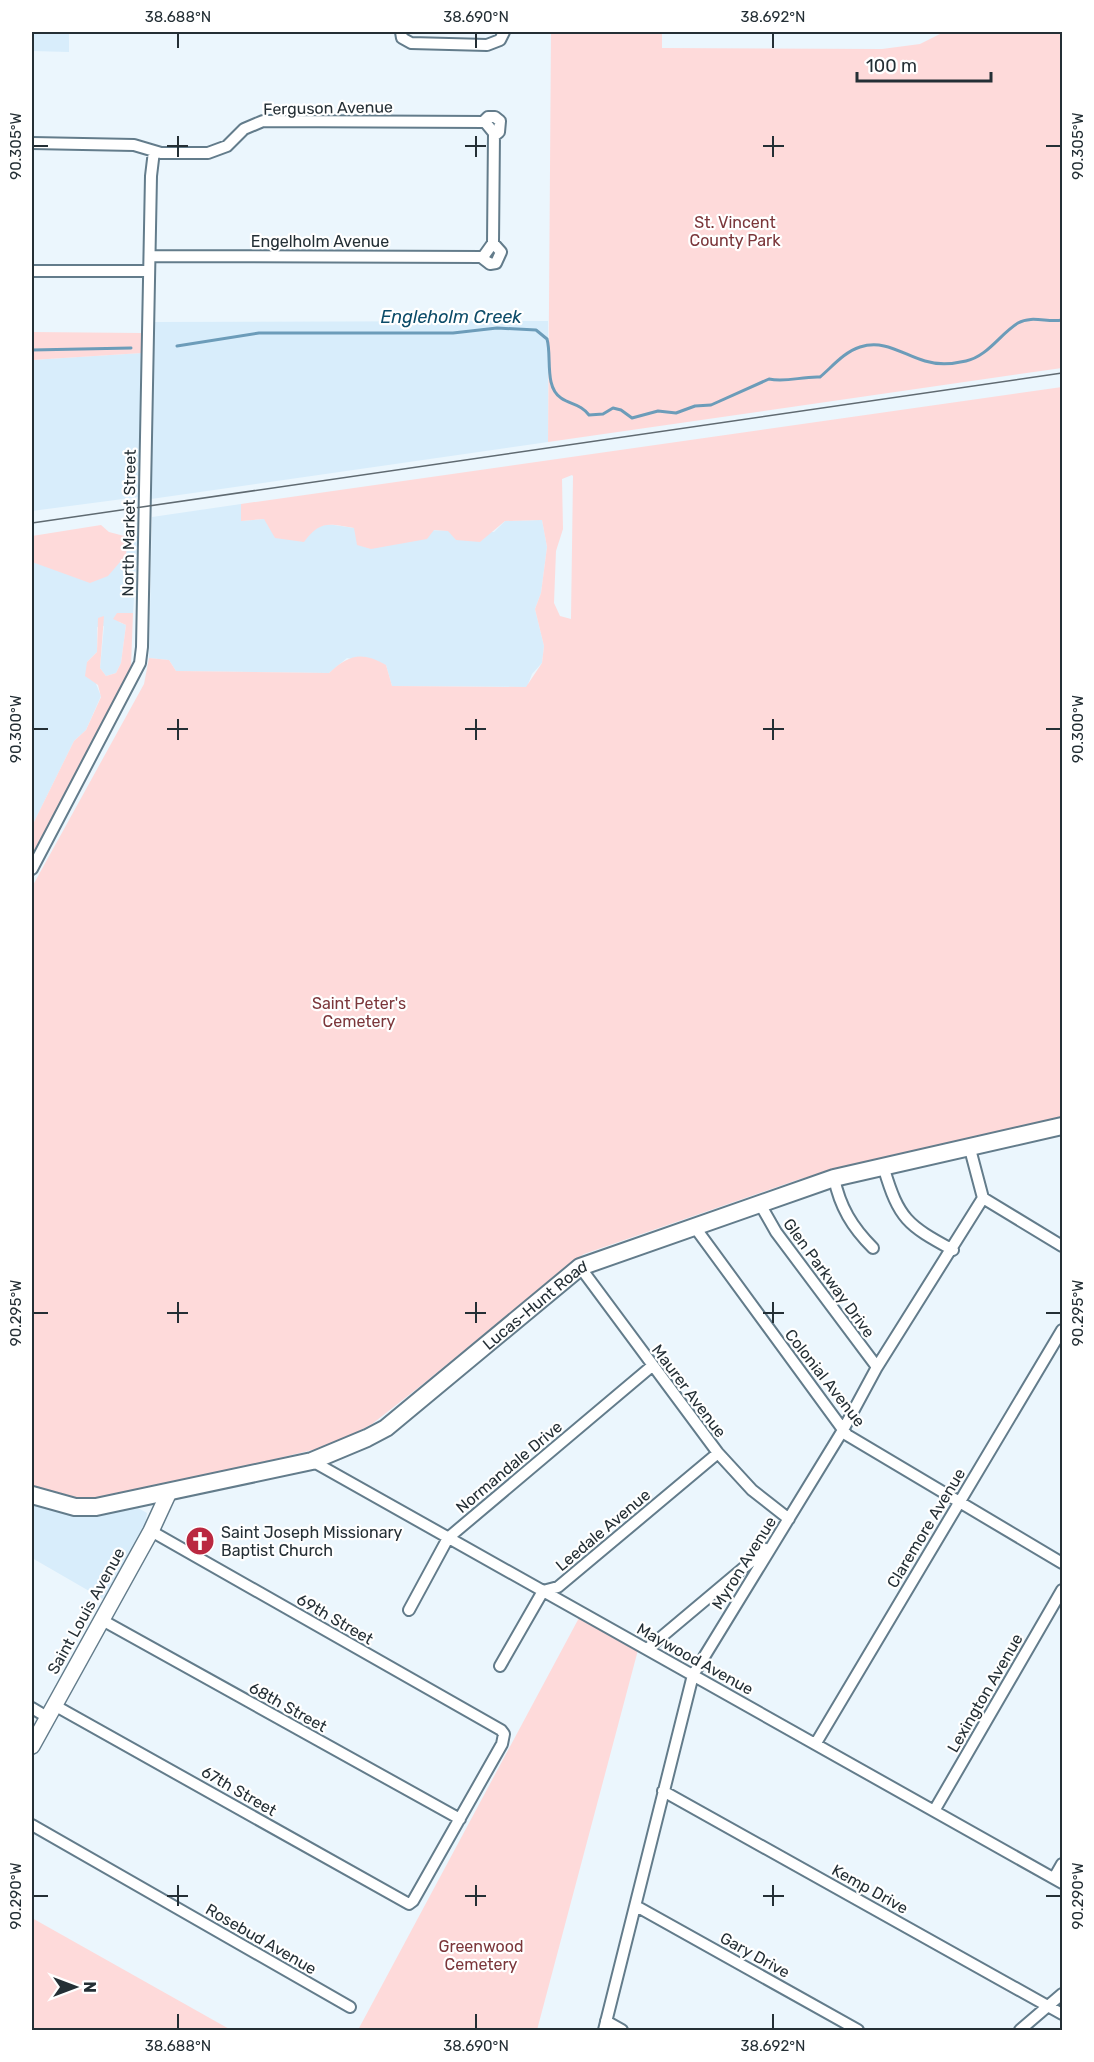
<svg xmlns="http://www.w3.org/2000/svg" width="1094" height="2062" font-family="Rubik,sans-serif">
<rect width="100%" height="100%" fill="#ebf6fd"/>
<!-- built -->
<path fill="#d8edfb" d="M32 32H69V52L32 51Z
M548 321V442L151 499 153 322Z
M142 353 138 497 32 511V360Z
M241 504V521L264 519 315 528 327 524 354 528 494 532 505 521 542 520 547 547 541 593 535 609 544 646 542 663 532 674 527 687 392 686 386 665 347 658 329 673 176 671 169 660 149 658 152 517Z
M138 536 133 613H117L119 622 126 625 121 663 116 673 106 676 100 668 104 626 97 627V652L87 662 101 696 86 730 74 741 32 826V562L60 570 126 555 128 537Z
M34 1504 80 1517 138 1508 147 1513 145 1526 103 1599 32 1558V1505Z"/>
<!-- green -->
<path fill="#fedada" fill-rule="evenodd" d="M551 32H662V48L882 49 920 44 944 32H1062V368L548 442Z
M32 332 141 333 142 353 32 360Z
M1062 387V1119L800 1179 584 1254 570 1263 423 1384 372 1424 346 1438 321 1448 146 1490 82 1500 32 1486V887L144 684 149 658 169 660 176 671 329 673C349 655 361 651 386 665L392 686 526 687 542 663 544 646 535 609 541 593 547 547 542 520 505 521 480 542 456 540 448 531 434 530 427 539 371 549 357 545 354 528C328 524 321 520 304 542L275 538 264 519 241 521V504ZM572 475 573 476 571 619 560 616 554 603 556 551 563 529 562 479Z
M101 525 109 532 128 537 126 555 108 576 90 583 32 562V536Z
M117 613H133L131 667 126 683 32 858V826L74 741 86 730 101 697 98 685 85 676 87 662 97 652 98 618 104 616 100 668 106 676 116 673 121 663 126 625 113 619Z
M580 1616 638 1650 537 2030H358Z
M32 1918 231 2030H32Z"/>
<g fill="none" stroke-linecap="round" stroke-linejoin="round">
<!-- stream -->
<path stroke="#6c9cb9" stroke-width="3" d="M177 346 259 333H453L497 328 536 330 547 339C552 356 544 387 561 398 571 405 581 404 589 415L603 414 613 408 621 410 632 418 658 411 676 413 695 406 711 405 769 379C786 383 802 376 820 377 832 367 844 352 860 347 885 339 903 355 925 361 938 365 953 364 966 361 988 356 1000 334 1018 323 1032 315 1048 323 1062 320
M32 350 131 348"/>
<!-- street casing -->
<g stroke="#637c8b" stroke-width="14">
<path id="street" d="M401 32 402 38 411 43 487 45 500 40 504 32
M483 122 488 117H495L500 121 499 132 494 136
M32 143 134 145 161 153H208L227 146 244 129 263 121 485 122 494 133 493 243 483 257 150 256
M481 257 490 264 496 263 501 252 493 243
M32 271H149
M32 869 140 663 142 647 151 176 154 151
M884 1169C899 1219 907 1225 953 1250
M834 1178C840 1207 852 1227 873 1248
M983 1198 1062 1246
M760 1204 776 1232 877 1367
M694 1226 847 1435 1062 1563
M580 1267 718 1453 752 1490 789 1519
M312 1461 1062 1883
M409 1610 448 1538 652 1366
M102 1620 460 1819
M647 1649 766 1549
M500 1666 543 1591 558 1587 718 1453
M54 1705 409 1904 413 1901 502 1744 504 1734 501 1730 151 1531
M32 1708 47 1717
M816 1743 1062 1330
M663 1791 1062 2014
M934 1811 1062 1590
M32 1825 350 2007
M1054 1878 1062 1864
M636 1906 858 2030
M606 2021 622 2030
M604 2030 693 1675 843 1430 877 1367 983 1198 970 1149
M1020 2030 1062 1994"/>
</g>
<!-- secondary casing -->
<g stroke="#637c8b" stroke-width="18">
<path id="secondary" d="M32 1746 151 1531 169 1492"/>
</g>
<!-- primary casing -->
<g stroke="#637c8b" stroke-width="20">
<g id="primary">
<path id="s1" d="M32 1495 75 1507H96L312 1461 367 1438 386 1428 580 1267 834 1178 1062 1126"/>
</g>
</g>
<!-- street -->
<use href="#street" stroke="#fff" stroke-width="10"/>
<!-- secondary -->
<use href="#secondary" stroke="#fff" stroke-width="15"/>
<!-- primary -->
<use href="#primary" stroke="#fff" stroke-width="16"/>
<!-- tram -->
<path stroke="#5f6a71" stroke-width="1.5" d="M32 523 1062 373"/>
</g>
<!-- ticks -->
<path fill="none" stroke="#242f35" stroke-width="2" d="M178 33V48M476 33V48M773 33V48M178 136V157M476 136V157M773 136V157M33 146H48M167 146H188M465 146H486M763 146H784M1046 146H1061M178 719V740M476 719V740M773 719V740M33 729H48M167 729H188M465 729H486M763 729H784M1046 729H1061M178 1302V1323M476 1302V1323M773 1302V1323M33 1313H48M167 1313H188M465 1313H486M763 1313H784M1046 1313H1061M178 1885V1906M476 1885V1906M773 1885V1906M33 1896H48M167 1896H188M465 1896H486M763 1896H784M1046 1896H1061M178 2014V2029M476 2014V2029M773 2014V2029"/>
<!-- icons -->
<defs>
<g id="church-disc" transform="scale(1.5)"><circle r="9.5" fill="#ba2840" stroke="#fff"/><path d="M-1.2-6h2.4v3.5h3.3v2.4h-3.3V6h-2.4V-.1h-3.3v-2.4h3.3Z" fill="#fff"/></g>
</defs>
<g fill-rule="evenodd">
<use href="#church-disc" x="200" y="1541"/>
</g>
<g text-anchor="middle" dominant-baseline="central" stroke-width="4.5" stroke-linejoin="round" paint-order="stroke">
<!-- street labels -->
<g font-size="16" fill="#242f35" stroke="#fff">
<text transform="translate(328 108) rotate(-1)">Ferguson Avenue</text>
<text x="320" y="241">Engelholm Avenue</text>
<text transform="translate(129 523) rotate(-89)">North Market Street</text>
<text transform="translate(829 1278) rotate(54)">Glen Parkway Drive</text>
<text stroke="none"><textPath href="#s1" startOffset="561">Lucas-Hunt Road</textPath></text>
<text transform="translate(825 1378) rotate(52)">Colonial Avenue</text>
<text transform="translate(689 1391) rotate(53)">Maurer Avenue</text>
<text transform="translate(509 1467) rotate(-40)">Normandale Drive</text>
<text transform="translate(926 1528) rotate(-59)">Claremore Avenue</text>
<text transform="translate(603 1530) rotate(-40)">Leedale Avenue</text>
<text transform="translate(744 1563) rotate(-58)">Myron Avenue</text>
<text transform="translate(86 1611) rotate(-61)">Saint Louis Avenue</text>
<text transform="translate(335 1619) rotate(30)">69th Street</text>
<text transform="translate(695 1659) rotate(29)">Maywood Avenue</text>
<text transform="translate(985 1693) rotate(-60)">Lexington Avenue</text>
<text transform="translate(288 1707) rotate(29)">68th Street</text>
<text transform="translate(239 1791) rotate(30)">67th Street</text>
<text transform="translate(870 1889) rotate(29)">Kemp Drive</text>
<text transform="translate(261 1939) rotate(30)">Rosebud Avenue</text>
<text transform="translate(755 1955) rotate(29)">Gary Drive</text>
</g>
<!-- park labels -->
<g font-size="16" fill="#7b363a" stroke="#fff">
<text x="735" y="222">St. Vincent<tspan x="735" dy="18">County Park</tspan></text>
<text x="359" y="1003">Saint Peter's<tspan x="359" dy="18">Cemetery</tspan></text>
<text x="481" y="1946">Greenwood<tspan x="481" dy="18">Cemetery</tspan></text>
</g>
<!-- poi labels -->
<g font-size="16" fill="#242f35" stroke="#fff" text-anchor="start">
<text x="221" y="1532">Saint Joseph Missionary<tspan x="221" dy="18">Baptist Church</tspan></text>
</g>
<!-- water labels -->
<g font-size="18" font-style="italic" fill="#0c4c69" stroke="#fff">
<text x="451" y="317">Engleholm Creek</text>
</g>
</g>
<!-- border -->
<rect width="1094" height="2062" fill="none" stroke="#ffffff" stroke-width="66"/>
<!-- north arrow -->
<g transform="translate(75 1987) rotate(90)" stroke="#ffffff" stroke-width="4.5" paint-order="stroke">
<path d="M0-4.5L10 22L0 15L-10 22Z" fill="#242f35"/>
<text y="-9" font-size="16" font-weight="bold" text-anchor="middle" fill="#242f35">N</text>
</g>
<!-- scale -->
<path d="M857 72v9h134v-9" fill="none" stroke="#242f35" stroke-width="3"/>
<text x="866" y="72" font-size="18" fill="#242f35" stroke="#ffffff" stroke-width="4.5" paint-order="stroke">100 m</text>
<rect x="33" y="33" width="1028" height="1996" fill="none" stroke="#242f35" stroke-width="2"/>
<g font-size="15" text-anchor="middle" fill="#242f35">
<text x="178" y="22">38.688°N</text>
<text x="476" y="22">38.690°N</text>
<text x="773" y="22">38.692°N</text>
<text transform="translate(16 146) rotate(-90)" y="5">90.305°W</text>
<text transform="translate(1078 146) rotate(-90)" y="5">90.305°W</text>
<text transform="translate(16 729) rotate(-90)" y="5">90.300°W</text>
<text transform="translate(1078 729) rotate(-90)" y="5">90.300°W</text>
<text transform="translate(1078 1313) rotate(-90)" y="5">90.295°W</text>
<text transform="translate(16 1313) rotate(-90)" y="5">90.295°W</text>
<text transform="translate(16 1896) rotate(-90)" y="5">90.290°W</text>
<text transform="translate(1078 1896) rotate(-90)" y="5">90.290°W</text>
<text x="178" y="2051">38.688°N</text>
<text x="476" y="2051">38.690°N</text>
<text x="773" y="2051">38.692°N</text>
</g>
</svg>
